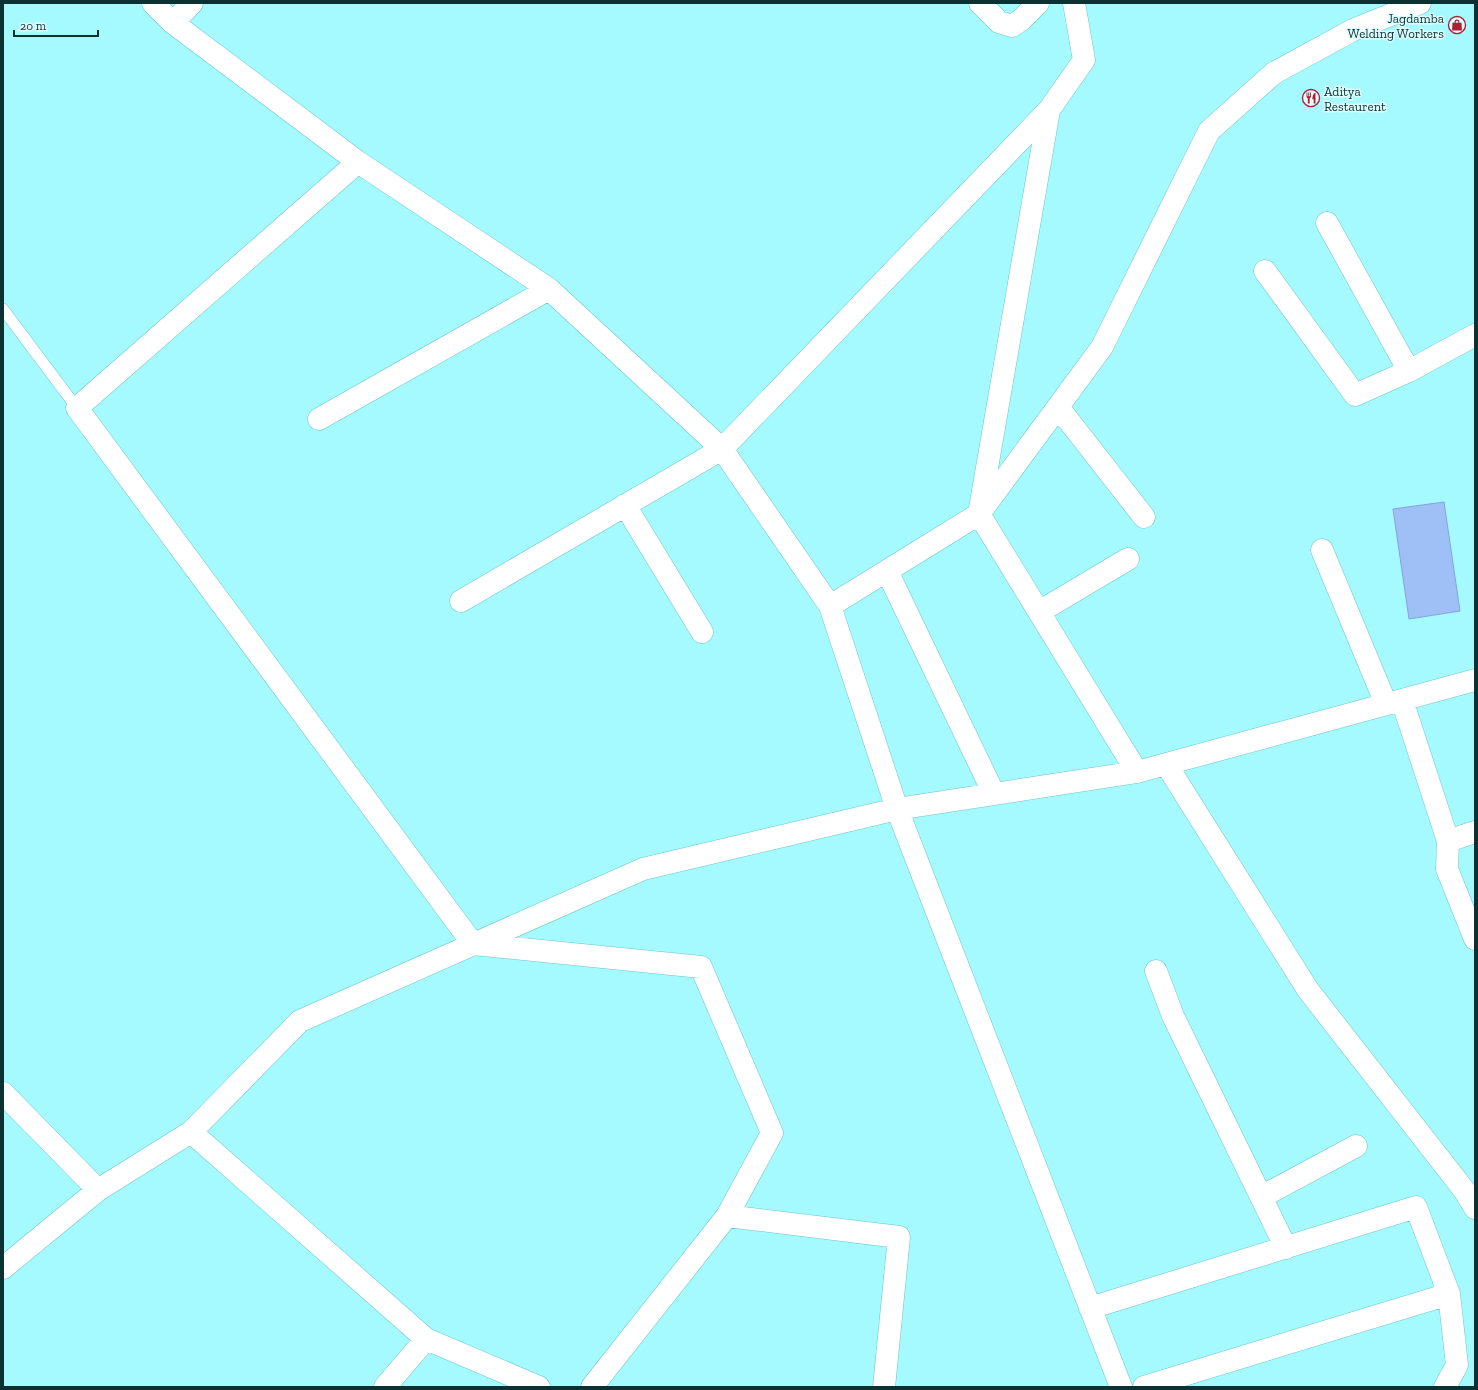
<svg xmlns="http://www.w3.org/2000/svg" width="1478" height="1390" font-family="'Zilla Slab',serif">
<rect width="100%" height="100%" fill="#a4fafe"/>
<!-- building -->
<path fill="#9ec0f7" stroke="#85a4d7" d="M1444 502 1460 611 1409 619 1393 509Z"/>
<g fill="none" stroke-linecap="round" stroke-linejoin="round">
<!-- service casing -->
<g stroke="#6fc4c9" stroke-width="12">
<path id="service" d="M3 309 77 408"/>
</g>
<!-- minor casing -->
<g stroke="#6fc4c9" stroke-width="23">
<path id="minor" d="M153 3 173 23 358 162 549 289 722 449 830 606 897 809 1121 1387
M980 3 999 22 1012 26 1021 20 1038 3
M173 23 192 3
M1049 110 979 514 1137 772
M358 162 77 408 473 944 701 967 772 1133 727 1216 592 1387
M1327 223 1409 371
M1265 271 1355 395 1409 371 1475 335
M1058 407 1144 517
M319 419 549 289
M625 505 702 632
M1322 550 1386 704
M887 571 994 794
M461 601 722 449 1049 110 1084 60 1074 3
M830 606 979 514 1102 347 1209 131 1274 73 1353 30 1420 3
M1039 612 1128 559
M1402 700 1448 841 1475 832
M1166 764 1308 990 1464 1190 1475 1208
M1448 841 1447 869 1475 939
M1156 971 1173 1016 1286 1248
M3 1093 98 1190
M191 1132 426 1339 539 1387
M1261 1197 1356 1146
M727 1216 899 1237 884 1387
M3 1268 98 1190 191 1132 300 1021 643 869 897 809 1137 772 1475 680
M1090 1308 1416 1207 1449 1294 1457 1365 1445 1387
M385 1387 426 1339
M1144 1387 1449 1294"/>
</g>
<!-- service -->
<use href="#service" stroke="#fff" stroke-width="11"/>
<!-- minor -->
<use href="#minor" stroke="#fff" stroke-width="22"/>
</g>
<!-- icons -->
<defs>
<g id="shop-ring" transform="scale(0.9)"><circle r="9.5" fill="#ddfdfe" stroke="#b11e33" stroke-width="1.5"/><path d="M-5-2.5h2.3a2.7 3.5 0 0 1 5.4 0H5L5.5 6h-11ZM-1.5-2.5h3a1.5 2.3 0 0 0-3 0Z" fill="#b11e33"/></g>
<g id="restaurant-ring" transform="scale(0.9)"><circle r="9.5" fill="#ddfdfe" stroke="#b11e33" stroke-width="1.5"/><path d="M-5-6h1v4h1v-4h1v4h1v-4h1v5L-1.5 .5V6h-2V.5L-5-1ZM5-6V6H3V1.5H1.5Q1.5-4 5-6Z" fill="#b11e33"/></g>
</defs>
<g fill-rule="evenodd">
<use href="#shop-ring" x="1457" y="25"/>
<use href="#restaurant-ring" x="1311" y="98"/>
</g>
<g text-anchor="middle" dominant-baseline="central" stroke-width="3" stroke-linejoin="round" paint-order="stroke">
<!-- poi labels -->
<g font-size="13" fill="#0b3133" stroke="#ddfdfe" text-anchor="end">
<text x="1444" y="18">Jagdamba<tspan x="1444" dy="15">Welding Workers</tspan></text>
<text x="1324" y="91" text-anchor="start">Aditya<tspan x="1324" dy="15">Restaurent</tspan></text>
</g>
</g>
<!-- border -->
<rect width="1478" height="1390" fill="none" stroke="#0b3133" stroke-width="8"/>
<!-- scale -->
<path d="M14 30v6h84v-6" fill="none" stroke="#0b3133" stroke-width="2"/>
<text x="20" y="30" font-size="12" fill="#0b3133" stroke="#ddfdfe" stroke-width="3" paint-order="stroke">20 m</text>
</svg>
